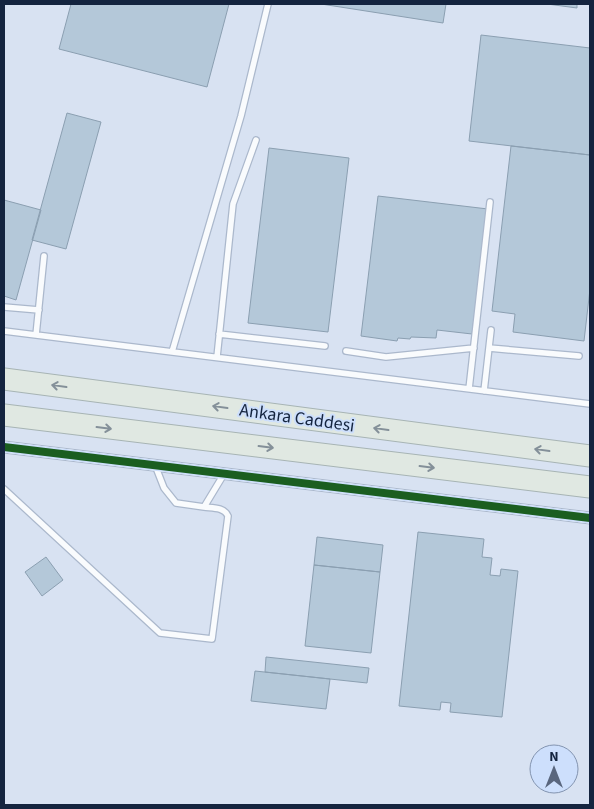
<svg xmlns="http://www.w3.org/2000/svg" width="594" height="809" font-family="'Source Sans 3',sans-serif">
<rect width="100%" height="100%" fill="#d8e2f2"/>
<!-- building -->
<path fill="#b4c8d9" stroke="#8b9fb1" d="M71 4H229L207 87 59 49Z
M321 4H446L443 23Z
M547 4H577V8Z
M481 35 590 48V155L469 141Z
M67 113 101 122 66 249 32 240Z
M511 146 590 155V289L584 341 513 332 515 314 492 311Z
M269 148 349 158 328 332 248 323Z
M378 196 488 209 472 334 437 330 436 338 411 337 410 339 398 338 397 341 361 336Z
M4 200 41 210 16 300 4 296Z
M418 532 484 539 482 557 492 558 490 575 500 576 501 569 518 571 502 717 450 712 451 703 441 702 440 710 399 706Z
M317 537 383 545 380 572 314 565Z
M46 557 63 580 42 596 25 572Z
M314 565 380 572 371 653 305 646Z
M266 657 369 668 367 683 265 672Z
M255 671 330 679 326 709 251 701Z"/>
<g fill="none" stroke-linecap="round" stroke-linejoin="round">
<!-- lane casing -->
<g stroke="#abb8cc" stroke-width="8">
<path id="lane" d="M4 307 39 310
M4 331 590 404
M219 334 325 346
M36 335 44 256
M489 348 579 356
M346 351 386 357 474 348
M172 352 241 116 268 4
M217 357 233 204 256 140
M469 389 490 202
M484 391 491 330
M155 465 164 488 176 503 204 507 224 474
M4 489 160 633 212 639 228 516C224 507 213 508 204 507"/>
</g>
<!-- street casing -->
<g stroke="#abb8cc" stroke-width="13">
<path id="street" d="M4 447 590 518"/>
</g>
<!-- highway casing -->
<g stroke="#a7b4b4" stroke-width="23">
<path id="highway" d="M4 379 590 456
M4 415 590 487"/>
</g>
<!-- lane -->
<use href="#lane" stroke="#f9fbfd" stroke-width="5.5"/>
<!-- street -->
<use href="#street" stroke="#f9fbfd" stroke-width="11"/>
<!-- highway -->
<use href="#highway" stroke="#e0e8e2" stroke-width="21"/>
<!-- cycleway casing -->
<g stroke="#cddffc" stroke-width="11">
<path id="cycleway" d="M4 447 590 518"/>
</g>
<!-- cycleway -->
<use href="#cycleway" stroke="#1b5e20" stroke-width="8"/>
</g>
<!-- one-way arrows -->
<defs><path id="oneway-shaft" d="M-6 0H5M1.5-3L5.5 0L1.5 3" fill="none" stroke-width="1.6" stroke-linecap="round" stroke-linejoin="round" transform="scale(1.25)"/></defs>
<g stroke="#849099">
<use href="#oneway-shaft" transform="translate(59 386) rotate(-172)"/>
<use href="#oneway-shaft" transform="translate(220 407) rotate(-172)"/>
<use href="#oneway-shaft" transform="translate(104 428) rotate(7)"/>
<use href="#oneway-shaft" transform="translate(381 429) rotate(-172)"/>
<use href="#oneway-shaft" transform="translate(266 447) rotate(7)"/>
<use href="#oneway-shaft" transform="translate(542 450) rotate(-172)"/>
<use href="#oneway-shaft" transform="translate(427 467) rotate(7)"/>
</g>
<g text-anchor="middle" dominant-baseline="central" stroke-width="4" stroke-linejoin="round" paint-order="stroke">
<!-- street labels -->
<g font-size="18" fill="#14243f" stroke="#cddffc">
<text transform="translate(297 418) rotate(8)">Ankara Caddesi</text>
</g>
</g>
<!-- border -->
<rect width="594" height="809" fill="none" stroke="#14243f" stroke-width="10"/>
<!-- north arrow -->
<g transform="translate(554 769)"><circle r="24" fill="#cddffc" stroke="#8394b0"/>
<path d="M0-4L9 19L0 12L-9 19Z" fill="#59667e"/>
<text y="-8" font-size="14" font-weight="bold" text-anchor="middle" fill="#14243f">N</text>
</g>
</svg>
